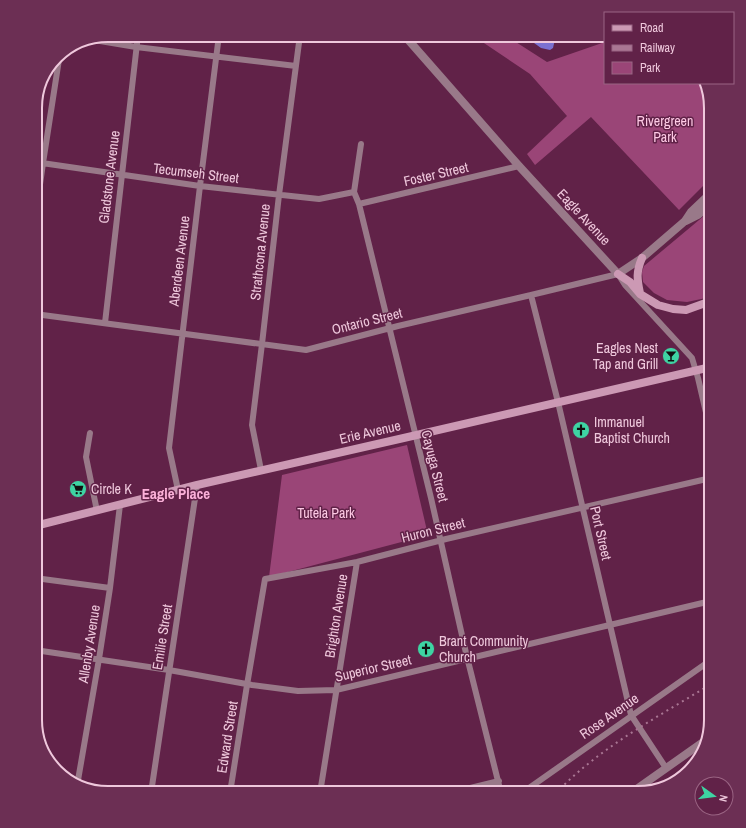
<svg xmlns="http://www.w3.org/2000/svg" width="746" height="828" font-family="'Archivo Narrow',sans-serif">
<rect width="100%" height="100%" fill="#612248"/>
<!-- green -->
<path fill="#9a4577" d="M472 35H505L547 62 605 42V83H702L711 108V178L679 210 591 117 535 165 527 154 567 116 530 74Z
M711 210V295L706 298 687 302 667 300 654 293 643 282 642 272 644 266Z
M407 445 428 535 269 577 282 475Z"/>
<!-- water -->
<path fill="#7c71d1" d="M523 35H556L553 48 550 50 541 48Z"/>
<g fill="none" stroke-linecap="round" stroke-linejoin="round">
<!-- minor -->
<path stroke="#997989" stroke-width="6" d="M94 40 136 47 296 66
M361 144 354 192 359 204 431 498 466 653 501 793
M35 162 200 186 319 199 354 192
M359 204 519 166
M35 220 43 163 60 53
M531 295 558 402 631 715 666 768
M35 314 306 350 398 326 531 295 618 274 625 285 692 358 698 378 711 434
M105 323 138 35
M90 433 86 457 97 511
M261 470 252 425 262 344 279 195 300 35
M178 490 169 448 200 186 219 35
M35 578 110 588
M35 650 169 670 252 685 298 691 336 690 711 601
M77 786 99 659 110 588 120 505
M151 793 197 485
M230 793 247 685 265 579 357 562 446 539 711 478
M320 793 357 562
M450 793 499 781
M522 793 711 660"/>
<!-- tertiary -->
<path stroke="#997989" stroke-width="8" d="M404 35 519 166 618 274 642 258 685 221 691 212 711 193
M686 221 698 215 711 204
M631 793 706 740"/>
<!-- secondary -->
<path stroke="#cc99b4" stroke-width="8" d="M618 274 630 282 640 294 658 305 673 309 686 310 711 301
M640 293C637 279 636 272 642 258
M35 526 197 485 408 437 711 367"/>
<!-- rail -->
<path stroke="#a97693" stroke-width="2" stroke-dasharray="2 4" stroke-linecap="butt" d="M556 793C600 747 658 717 711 684"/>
</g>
<!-- icons -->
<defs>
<g id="bar-disc" transform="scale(0.9)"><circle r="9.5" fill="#3ed4a3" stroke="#612248"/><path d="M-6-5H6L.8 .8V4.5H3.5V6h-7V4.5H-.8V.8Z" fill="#111"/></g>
<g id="church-disc" transform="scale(0.9)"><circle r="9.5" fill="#3ed4a3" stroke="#612248"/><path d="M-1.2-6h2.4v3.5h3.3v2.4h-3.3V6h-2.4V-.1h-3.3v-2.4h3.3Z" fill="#111"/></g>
<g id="supermarket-disc" transform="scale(0.9)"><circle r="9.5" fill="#3ed4a3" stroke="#612248"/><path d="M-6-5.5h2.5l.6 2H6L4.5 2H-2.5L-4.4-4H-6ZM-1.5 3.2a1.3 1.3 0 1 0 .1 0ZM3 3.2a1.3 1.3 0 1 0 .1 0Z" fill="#111"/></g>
</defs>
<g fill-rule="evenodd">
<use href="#bar-disc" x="671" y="356"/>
<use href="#church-disc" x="581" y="430"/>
<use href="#supermarket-disc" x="78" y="489"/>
<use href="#church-disc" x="426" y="649"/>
</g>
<g text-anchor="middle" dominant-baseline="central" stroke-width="3" stroke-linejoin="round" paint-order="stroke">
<!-- park labels -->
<g font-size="14" fill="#fecae5" stroke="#612248">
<text x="665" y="121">Rivergreen<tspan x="665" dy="16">Park</tspan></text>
<text x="326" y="513">Tutela Park</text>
</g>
<!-- street labels -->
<g font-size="14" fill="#efc8dc" stroke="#612248">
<text transform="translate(196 173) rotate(7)">Tecumseh Street</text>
<text transform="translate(436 174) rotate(-13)">Foster Street</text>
<text transform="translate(109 177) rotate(-83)">Gladstone Avenue</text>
<text transform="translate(584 217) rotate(47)">Eagle Avenue</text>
<text transform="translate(260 252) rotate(-84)">Strathcona Avenue</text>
<text transform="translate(179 261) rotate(-83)">Aberdeen Avenue</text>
<text transform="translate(367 321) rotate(-14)">Ontario Street</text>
<text transform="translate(370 432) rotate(-13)">Erie Avenue</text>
<text transform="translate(435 466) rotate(76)">Cayuga Street</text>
<text transform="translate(433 530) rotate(-14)">Huron Street</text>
<text transform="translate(601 533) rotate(77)">Port Street</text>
<text transform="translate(336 616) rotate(-81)">Brighton Avenue</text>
<text transform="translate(162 637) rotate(-81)">Emilie Street</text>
<text transform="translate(89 644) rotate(-81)">Allenby Avenue</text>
<text transform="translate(373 668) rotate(-13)">Superior Street</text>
<text transform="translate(609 716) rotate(-35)">Rose Avenue</text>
<text transform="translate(227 737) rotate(-81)">Edward Street</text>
</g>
<!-- poi labels -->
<g font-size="14" fill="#efc8dc" stroke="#612248" text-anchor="start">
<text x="658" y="348" text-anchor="end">Eagles Nest<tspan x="658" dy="16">Tap and Grill</tspan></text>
<text x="594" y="422">Immanuel<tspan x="594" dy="16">Baptist Church</tspan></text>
<text x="91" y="489">Circle K</text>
<text x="439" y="641">Brant Community<tspan x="439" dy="16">Church</tspan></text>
</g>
<!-- neighbourhood labels -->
<g font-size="15" font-weight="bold" fill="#fcb0d9" stroke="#612248">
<text x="176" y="493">Eagle Place</text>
</g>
</g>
<!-- crop -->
<path d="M0 0H746V828H0ZM108 42H638A66 66 0 0 1 704 108V720A66 66 0 0 1 638 786H108A66 66 0 0 1 42 720V108A66 66 0 0 1 108 42Z" fill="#6c2f54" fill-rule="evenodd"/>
<path fill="none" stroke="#efc8dc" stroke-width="2" d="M108 42H638A66 66 0 0 1 704 108V720A66 66 0 0 1 638 786H108A66 66 0 0 1 42 720V108A66 66 0 0 1 108 42Z"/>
<!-- legend -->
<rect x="604" y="12" width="130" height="72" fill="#612248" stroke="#9a6483"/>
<rect x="612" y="25" width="20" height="6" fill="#cc99b4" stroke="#9a6483"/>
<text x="640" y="32" font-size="12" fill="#efc8dc">Road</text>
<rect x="612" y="45" width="20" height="6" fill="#a97693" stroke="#9a6483"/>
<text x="640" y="52" font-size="12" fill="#efc8dc">Railway</text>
<rect x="612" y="62" width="20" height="12" fill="#9a4577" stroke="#9a6483"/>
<text x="640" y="72" font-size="12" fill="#efc8dc">Park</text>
<!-- north arrow -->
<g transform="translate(714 796) rotate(104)"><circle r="19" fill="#612248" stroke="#9a6483"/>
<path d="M0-3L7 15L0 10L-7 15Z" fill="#3ed4a3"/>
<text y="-6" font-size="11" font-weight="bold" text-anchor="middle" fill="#efc8dc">N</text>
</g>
</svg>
